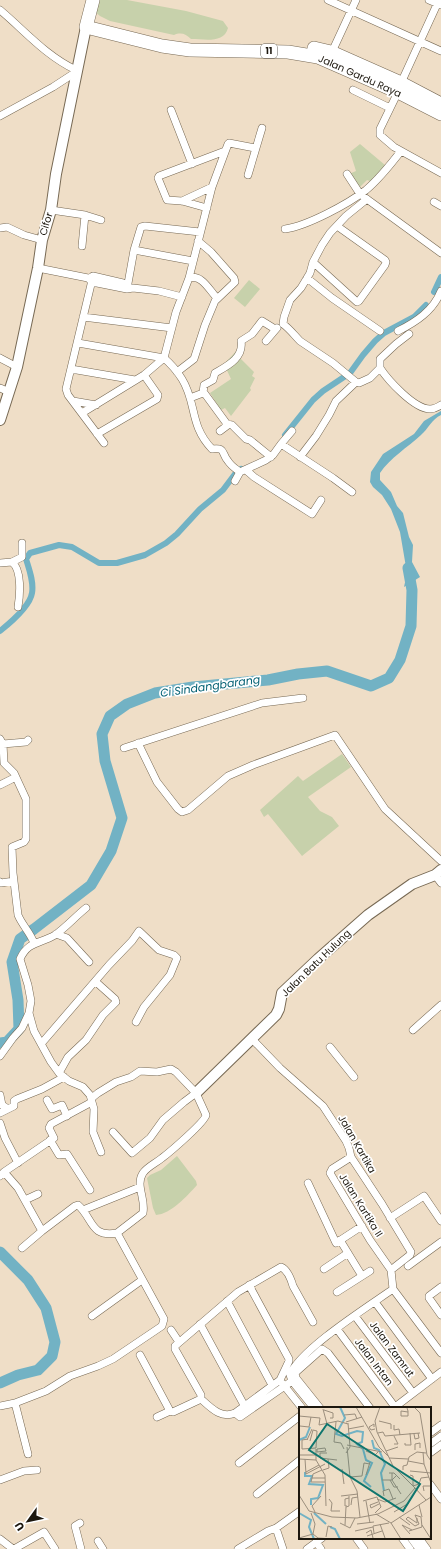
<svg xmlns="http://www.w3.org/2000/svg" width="441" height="1549" font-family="Poppins,sans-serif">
<rect width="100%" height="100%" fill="#efdec7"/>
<!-- green -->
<path fill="#c7d1ab" d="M96 0H127L186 11 223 21 228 28C224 44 204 39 191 39 186 34 181 32 174 35L110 21 100 16 93 10Z
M360 144 385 165 372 182 367 180 359 188 349 174 356 171 350 152Z
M249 280 260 289 245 307 234 298Z
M240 347 239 357 254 372 252 376 255 378 250 388 251 390 231 416 225 408 221 410 210 393 231 379 224 364Z
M342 754 351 767 308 797 320 811 332 817 339 826 302 856 268 814 264 817 260 810 298 776 303 781Z
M177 1156 196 1181 197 1185C187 1196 171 1214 156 1215L153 1208 147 1178 150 1175 161 1170Z"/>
<!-- water -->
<path fill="#72b2c4" d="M441 411V415C432 419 428 429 421 435 408 447 390 458 380 473V480L391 492 397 506 403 513 409 537 413 545 412 562 420 577 404 587 407 573 400 532 391 509 382 495 373 487 370 482 371 472 383 454 414 434 424 421Z"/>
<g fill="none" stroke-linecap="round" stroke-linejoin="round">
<!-- canal -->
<path stroke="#72b2c4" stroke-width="6" d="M434 292 441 277
M285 435 313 400 323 391 350 373 363 355 375 341 384 333 414 317 426 305
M0 631C10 623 30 606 32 593 34 582 29 569 26 559L30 553 59 545 72 547 99 563H117L145 555 166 543 177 534 200 509 223 490 235 474 241 469"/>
<!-- river -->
<path stroke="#72b2c4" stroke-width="11" d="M0 1043 7 1042 19 1029 18 1000 12 962 20 939 34 929 91 885 111 851 122 818 105 761 102 734 110 716 127 704 155 693 193 687 268 680 298 674 327 671 371 686 389 678 400 660 411 626 412 590 408 568
M0 1252 28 1280 46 1308 55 1342 52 1356 38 1370 18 1375 0 1383"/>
<!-- street casing -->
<g stroke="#776954" stroke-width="8">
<path id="street" d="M328 0 441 51
M429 0 441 5
M0 10C25 31 46 56 76 70
M331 54 356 0
M401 83 439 0
M353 90 390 108
M398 92 380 129V135L394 147 441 173
M171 110 192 164
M0 116 53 87 76 72
M347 174 360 194 441 253
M248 175 262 128
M367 199 346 216 330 233 322 245 313 262 310 273 301 288 290 300 284 317 283 324C290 329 294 335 300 341L333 363 356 382 359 383 370 378 380 368
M182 201 212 187
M434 202 441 206
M207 208 182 201 167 200 158 178 159 176 225 151
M51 210 85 215 101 220
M0 228 7 227 24 235 42 240
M285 229C307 226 348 204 366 190 379 179 391 164 401 151
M82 246 85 215
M134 250 193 261
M313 262 357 302 359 301 385 265 386 262 385 260 337 226
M38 268 88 278 92 282 127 289 133 288 159 291 182 297
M93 276 66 389 68 395 104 443
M90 278 93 276 123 283
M189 278C202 274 209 290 217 298
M307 278 332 298 380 331
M127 289 134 250 141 227 145 226 200 232
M83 317 172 328
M398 331C416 322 433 311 441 291
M409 334 396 344 380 359V368C388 380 414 409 430 409 434 409 438 407 441 405
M266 341 277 328
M78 343 164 358C171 364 177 371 182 379 197 403 189 425 212 449 226 447 221 453 228 461 231 466 236 469 240 472
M0 358 17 367
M71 369 135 380
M177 372 194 359 205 325 215 301 235 282 234 278 211 252 198 241
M0 388 9 392
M203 393 204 385 213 380 215 373C227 366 244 358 241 341L252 334 262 321 275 329
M190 398 203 393 205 394 227 424 232 425 246 439 250 440 271 457
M73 401 96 405
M82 413 144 375 164 358 176 312 189 278 212 187 228 144 229 143 255 148
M220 431 228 425
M97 434 157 399 158 395 144 375
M281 444 292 431
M300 457 316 436 329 415 336 401 356 382
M246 470 254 477 312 514 321 500
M235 481 240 472 266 460 273 455 281 444 333 478 352 492
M12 562 22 557V543
M0 563 12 562C22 570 20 595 18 607
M0 739 3 744 4 763 14 773 26 799V839L24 842 12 847 13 873 18 915C22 925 30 932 34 943
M138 743 157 782 178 809 182 812 188 810 228 776 253 765 335 735 385 809 441 861
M3 744 26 742 28 740
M124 748 262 703 303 698
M0 785 16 777
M435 875 441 883
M0 882 1 883 14 881
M86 908C76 916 65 928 55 935 40 944 28 941 20 959L28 985 31 1001 29 1013 34 1031 51 1062 59 1073 69 1081 83 1087 90 1095 94 1109 93 1132 101 1152
M56 934 67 938 89 962
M413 1030 441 1005
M252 1039 280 1068 323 1106 346 1141 349 1148 351 1157 382 1204 411 1252 410 1255 391 1270
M41 1044 109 965 132 941 139 931 159 950 174 955 177 958 170 975 144 1007 136 1022
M330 1047 354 1077
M0 1056 13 1038 22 1028 29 1013
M59 1073 68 1057 86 1040 103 1015 116 1002 115 999 96 982
M0 1095 2 1105 8 1109 0 1113
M47 1100 52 1109 62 1105 67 1116
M8 1109 14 1106V1101L17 1099 42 1089 64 1077
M0 1123 5 1138 18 1163
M113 1132 132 1153 150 1138 163 1120 184 1102 196 1093
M50 1140 59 1155 67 1154 90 1190
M351 1157 332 1169 330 1173 370 1240 391 1270 393 1289 441 1353
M4 1172 18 1188 42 1231 75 1206 78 1205C93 1218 90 1238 117 1233
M0 1176 4 1172 54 1138 49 1128 51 1124 90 1103 93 1097 98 1093 116 1082 131 1077 140 1071 157 1072 171 1069 176 1072 196 1093 206 1115C205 1122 170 1152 162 1158 156 1163 147 1167 143 1173 135 1185 146 1199 143 1213L117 1233 164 1319 162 1326 113 1359 98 1366 70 1376 46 1391 15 1403 0 1406
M308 1183 336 1243 362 1226
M25 1200 38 1194
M83 1210 140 1187
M390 1218 424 1196 441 1221
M340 1240 362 1276
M22 1248 42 1231
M408 1266 441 1242
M324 1269 348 1253
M249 1285 289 1359V1361L280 1380 235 1413 240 1417 292 1381
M441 1287 429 1296V1298L441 1315
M337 1292 370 1271
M227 1301 272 1385
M375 1302 432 1379
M92 1316 142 1280
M355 1316 413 1393
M200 1324 244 1405
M337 1329 395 1407 441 1372
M171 1330 179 1342
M140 1355 170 1411 173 1412 201 1399
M282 1383 302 1408
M201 1399V1395L175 1349V1346L238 1292 281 1267C288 1270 291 1279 293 1286L313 1322
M201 1399C211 1408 221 1419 235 1413
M15 1403 28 1454
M314 1408 292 1381 290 1375C299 1350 369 1306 393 1289
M320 1408 296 1378 295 1373 322 1349 328 1353 370 1408
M157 1417 170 1411
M430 1433 441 1425
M430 1444 441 1436
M430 1453 441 1445
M239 1463 300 1416
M0 1480 24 1471 37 1470
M430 1484 441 1499
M257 1494 300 1460
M80 1523 75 1526 81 1549
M276 1528 283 1549
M356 1538 364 1549
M402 1538 410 1549
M411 1538 419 1549
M419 1538 427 1549
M0 1539 13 1549
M98 1541 103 1549
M316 1542 321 1549
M14 1549 44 1532 55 1549
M238 1549 268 1531 276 1528 300 1511
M307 1549 322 1538"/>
</g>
<!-- secondary casing -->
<g stroke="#776954" stroke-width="12">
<path id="secondary" d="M0 420 17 367 38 268 42 240 51 210 56 174 86 27
M196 1093 276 1015 279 1009 282 993 318 959 368 915 412 884 435 875 441 870"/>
</g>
<!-- highway casing -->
<g stroke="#776954" stroke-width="14">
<path id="highway" d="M93 0 86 27 162 46 190 50 288 52 318 57 398 92 441 114
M314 48 331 52 401 83 441 104"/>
</g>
<!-- street -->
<use href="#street" stroke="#fff" stroke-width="7"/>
<!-- secondary -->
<use href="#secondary" stroke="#fff" stroke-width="10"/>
<!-- highway -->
<use href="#highway" stroke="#fff" stroke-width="13"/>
</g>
<g text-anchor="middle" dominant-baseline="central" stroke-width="3.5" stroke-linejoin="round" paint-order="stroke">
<!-- shield labels -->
<rect fill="#fff" stroke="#605d56" stroke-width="1" x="261" y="44" width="16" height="14" rx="3"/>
<g font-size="9" font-weight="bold" fill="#1c170e">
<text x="269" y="51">11</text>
</g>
<!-- street labels -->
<g font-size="10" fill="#1c170e" stroke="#fff">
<text transform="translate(360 76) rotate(24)">Jalan Gardu Raya</text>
<text transform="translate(46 224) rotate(-73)">Cifor</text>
<text transform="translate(316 963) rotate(-44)">Jalan Batu Hulung</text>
<text transform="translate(357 1144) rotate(60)">Jalan Kartika</text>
<text transform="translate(361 1205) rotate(58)">Jalan Kartika II</text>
<text transform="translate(392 1349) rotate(53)">Jalan Zamrut</text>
<text transform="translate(374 1362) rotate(53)">Jalan Intan</text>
</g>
<!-- water labels -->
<g font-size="11" font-style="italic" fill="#036073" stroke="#fff">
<text transform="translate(210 686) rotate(-8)">Ci Sindangbarang</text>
</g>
</g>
<!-- overview -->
<g transform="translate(299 1407)">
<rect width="132" height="132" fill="#efdec7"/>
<path fill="none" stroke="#72b2c4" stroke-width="2" d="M41 0 46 11 37 27 43 29 58 24 64 25 63 35 58 37 64 42 67 53 73 56 65 74 72 80M0 33 7 30 11 20M73 33 75 41 80 43 86 57 82 66 85 84M6 65V69H13L10 77 24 78 19 91 12 92V98M0 106 12 113 10 120 15 132M15 106 27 117M31 120 36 122 41 132"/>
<path fill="none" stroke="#9b8e7d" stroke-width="1" d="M57 0 80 40 90 50M81 0 76 14 78 25 94 59 116 81M115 0 121 6 128 48 132 54M108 1 109 4V9H102V4L109 5M24 2 28 17M25 3 34 6V11H31M45 8 56 7 58 12M0 9 21 11 20 18 39 14 49 17M80 14 92 17V22M37 15 35 35 42 36 45 42M47 15 63 10M95 18V23L100 22 101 28M1 19 10 20 12 10M75 20V17L70 20 72 23 76 22M49 22 65 19M79 26 84 25 86 29 121 26M115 27 116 32 120 31 119 26M95 29 99 37H95M9 32 3 33V42L17 41M8 33 13 22M11 34 14 23 18 24M106 36V38H112L111 26M48 38 83 45M48 40 51 70 58 84 61 110M17 41 18 24M26 41 27 44 18 45V42ZM17 42V53L26 68 27 99M116 43V37L121 36V41M67 44 76 48 79 45M87 44 99 40M124 45 125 57 132 76M28 46H21V51L38 53M47 46 51 40 49 16M0 48H17M90 51 109 52M0 52 17 53M6 52 7 67 26 57M109 54 125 57M43 62 45 77M23 63 14 67 12 75H26M24 63 30 61 29 52M104 63V59L108 58 110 50 118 45 127 46M111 64 132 66M7 65 20 58M90 66H95L101 72M93 66V73L102 87M67 68 71 55M111 68 114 69V79M51 70 63 69 65 56 71 57M13 71H26M83 73H93L97 69M91 73 95 80H99M114 79 120 77 122 71 130 70M125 84 124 79H132M0 88 10 104 33 110 58 111 79 107 105 94 116 81 127 93M42 89 59 87M85 89 84 84 90 82 94 92M30 92 33 96 32 104H41M78 92 86 95 97 91M64 94 78 90 82 100 76 106M67 94 71 116M79 95 71 98 72 101 80 97M52 98 53 91 59 90M120 98 123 110M48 99H46V92L50 91M47 100 50 99V89M16 105 13 99 22 89M95 105 110 96M77 107 92 116 132 90M100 110 111 118M107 112 116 119 120 117 116 108 122 110 123 120 110 124M107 112 109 110 118 116V111M41 116 51 121 56 111M92 116 102 132M58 117 75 115M81 117 86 131M46 118 47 100M123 118 132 132M56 124 74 120M67 126 72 123 74 131M75 126 74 119 90 116M14 127 19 131 34 132M111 127 103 118 113 123M68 129 83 124M27 130 29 119 33 120M0 131 14 127 16 117 12 106"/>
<path fill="#0f766e" fill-opacity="0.15" stroke="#0f766e" stroke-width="2" d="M28 17 121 77 104 104 10 43Z"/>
<rect width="132" height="132" fill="none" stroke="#1c170e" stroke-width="2"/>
</g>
<!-- north arrow -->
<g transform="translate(28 1521) rotate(237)" stroke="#ffffff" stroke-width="3" paint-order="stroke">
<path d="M0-3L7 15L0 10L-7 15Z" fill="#1c170e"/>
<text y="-6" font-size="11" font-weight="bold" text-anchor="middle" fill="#1c170e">U</text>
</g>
</svg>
